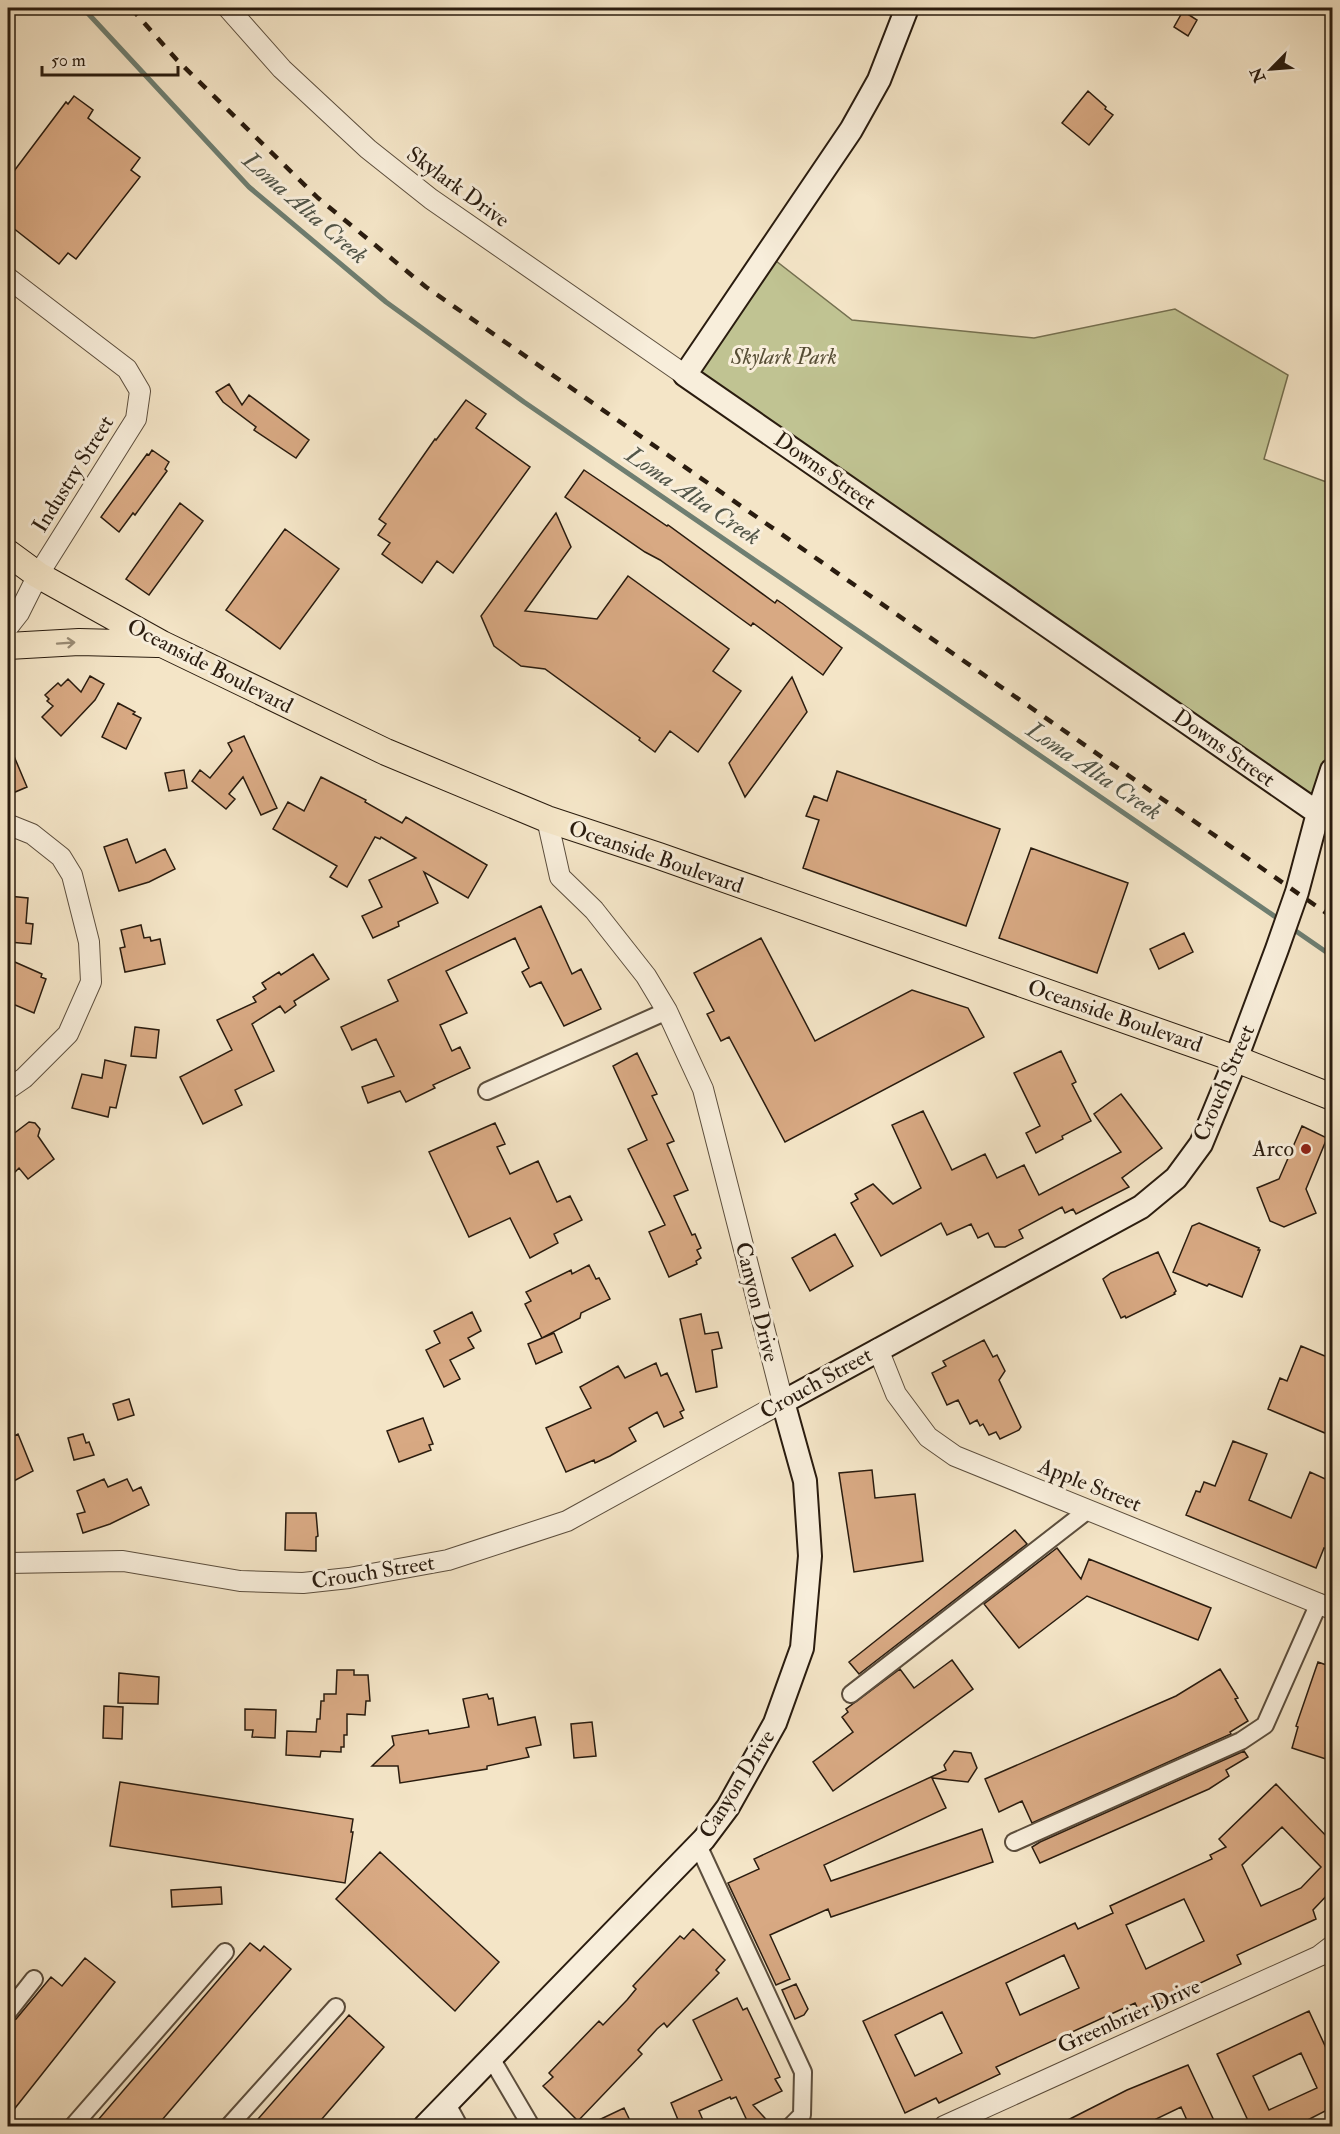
<svg xmlns="http://www.w3.org/2000/svg" width="1340" height="2134" font-family="'IM FELL Double Pica',serif">
<rect width="100%" height="100%" fill="#f4e5c7"/>
<filter id="stains"><feTurbulence type="fractalNoise" baseFrequency=".00333" numOctaves="4"/><feColorMatrix values="0 0 0 0 .2 0 0 0 0 .09 0 0 0 0 .02 0 0 0 .5 -.17"/></filter>
<radialGradient id="worn" r=".72"><stop offset=".6" stop-color="#630" stop-opacity="0"/><stop offset="1" stop-color="#630" stop-opacity=".3"/></radialGradient>
<!-- green -->
<path fill="#c0c392" stroke="#757050" stroke-width="1.5" d="M767 254 852 320 1034 338 1175 309 1288 375 1264 459 1332 484V770L1318 813 684 375Z"/>
<g fill="none" stroke-linecap="round" stroke-linejoin="round">
<!-- stream -->
<path stroke="#6e7e71" stroke-width="5" d="M83 8 249 187 386 302 524 402 1280 920
M1290 927 1332 956"/>
</g>
<!-- building -->
<path fill="#d8a983" stroke="#2a1c0f" stroke-width="1.5" fill-rule="evenodd" d="M1183 11 1197 20 1188 36 1174 27Z
M1088 91 1106 107 1105 109 1113 115 1089 145 1062 123Z
M74 96 93 110 88 118 140 158 131 170 140 177 76 259 68 253 59 264 8 224V179L66 102 68 104Z
M229 384 242 405 249 395 309 440 296 458 254 430 256 427 223 402 216 392Z
M466 400 486 414 476 428 530 467 453 573 437 561 422 583 382 554 390 543 378 535 386 524 379 519 435 439 436 440Z
M152 450 169 462 165 469 167 471 135 515 133 513 119 532 101 517 147 454 149 455Z
M584 470 667 526 668 525 775 603 777 600 783 604 842 648 823 675 753 623 751 626 660 560 645 552 565 497Z
M180 503 203 521 149 595 126 579Z
M556 513 571 547 525 611 597 619 628 576 729 649 713 671 741 691 698 752 670 731 655 752 639 740 640 738 545 669 521 666 494 646 481 616Z
M285 529 339 569 280 649 226 610Z
M90 676 104 684 95 700 61 736 42 717 53 706 47 701 49 699 45 695 58 683 61 686 68 679 81 692Z
M792 677 807 712 745 797 729 763Z
M118 703 135 712 133 714 141 718 126 749 102 737Z
M244 736 277 808 261 815 243 777 229 794 235 799 226 809 192 781 200 770 210 778 232 751 228 743Z
M8 742 27 787 8 795Z
M184 770 187 788 169 791 165 773Z
M837 771 1000 829 966 926 803 868 819 820 806 816 814 796 827 801Z
M321 777 366 800 365 802 402 823 406 817 487 865 468 898 424 872 438 903 398 922 399 926 373 938 362 916 382 907 369 880 416 858 381 837 380 839 375 837 347 887 330 877 337 866 273 829 288 802 304 811Z
M127 839 136 863 165 849 175 869 149 882 119 891 104 847Z
M1031 848 1128 883 1097 973 999 938Z
M8 896 28 898 26 923 33 924 31 944 9 942 11 926 8 925Z
M541 906 572 974 581 969 601 1009 564 1026 541 982 530 987 522 972 529 968 515 938 446 971 467 1013 440 1025 452 1051 460 1047 470 1068 433 1085 435 1088 406 1102 400 1091 368 1103 362 1087 394 1076 376 1039 352 1050 341 1027 398 1001 388 980Z
M141 925 144 938 150 937 151 941 160 939 165 964 125 972 120 948 125 947 121 930Z
M1184 933 1193 952 1159 969 1150 949Z
M761 938 815 1041 912 990 968 1008 984 1037 785 1142 729 1037 721 1041 707 1014 714 1011 694 973Z
M313 954 329 979 294 1001 296 1005 285 1013 280 1006 252 1024 274 1071 235 1090 242 1105 203 1124 180 1077 232 1050 217 1020 256 1002 253 997 266 989 262 983 279 972 281 975Z
M8 959 42 974 41 977 46 979 34 1013 8 1002Z
M135 1027 159 1030 156 1058 131 1056Z
M1061 1051 1076 1082 1072 1084 1091 1121 1062 1136 1063 1139 1036 1153 1026 1133 1040 1126 1014 1073Z
M637 1053 657 1094 652 1096 674 1141 667 1144 688 1190 674 1196 692 1235 695 1234 701 1248 697 1250 701 1258 696 1261 697 1264 669 1277 649 1232 665 1225 628 1149 647 1140 613 1066Z
M105 1060 126 1065 116 1108 110 1107 108 1117 72 1108 82 1074 102 1078Z
M1121 1094 1162 1148 1122 1178 1129 1187 1076 1214 1073 1209 1065 1213 1062 1207 1019 1230 1023 1238 1005 1247H995L988 1233 978 1238 971 1224 947 1235 941 1223 881 1256 851 1203 858 1199 855 1194 873 1184 893 1204 921 1188 892 1125 923 1111 952 1170 985 1154 997 1178 1024 1165 1039 1195 1121 1152 1094 1114Z
M29 1122 35 1123 40 1129 38 1136 54 1159 28 1179 19 1168 8 1179V1138Z
M495 1123 505 1144 497 1147 510 1174 538 1161 557 1202 570 1196 582 1220 554 1234 558 1243 530 1258 510 1218 469 1237 429 1152Z
M1302 1126 1327 1138 1306 1189 1316 1213 1284 1227 1270 1221 1257 1188 1279 1179Z
M1199 1223 1259 1248 1258 1250H1260L1242 1297 1209 1284 1207 1286 1173 1272 1192 1226Z
M835 1234 853 1266 810 1291 792 1258Z
M1158 1252 1176 1291 1174 1293 1175 1294 1126 1318 1125 1316 1121 1318 1103 1279 1111 1273Z
M589 1265 596 1279 599 1278 610 1299 581 1313 580 1318 542 1338 525 1304 531 1301 526 1292 571 1270 572 1274Z
M472 1312 481 1331 468 1338 474 1348 450 1360 460 1379 444 1387 426 1350 440 1343 434 1331Z
M701 1314 705 1334 718 1332 722 1348 712 1350 717 1387 696 1392 680 1319Z
M554 1333 562 1352 536 1364 528 1344Z
M984 1340 993 1357 997 1355 1005 1371 999 1380 1021 1427 1019 1430 1000 1439 996 1432 989 1435 983 1424 980 1426 977 1420 970 1424 958 1400 947 1405 932 1373 946 1366 943 1361Z
M1301 1346 1332 1359V1436L1268 1409 1280 1378 1287 1381Z
M656 1363 661 1376 667 1373 684 1410 680 1412 683 1418 664 1427 657 1412 629 1428 636 1441 610 1456 595 1463 594 1460 566 1472 546 1428 591 1408 580 1387 618 1366 625 1378Z
M129 1399 134 1415 118 1420 113 1404Z
M423 1418 433 1444 429 1445 431 1450 399 1462 387 1431Z
M18 1434 33 1471 8 1484V1439Z
M83 1434 86 1443 89 1442 94 1455 74 1460 68 1438Z
M1233 1441 1267 1454 1249 1500 1291 1518 1310 1472 1332 1482V1551L1324 1548 1316 1568 1186 1515 1196 1491 1200 1492 1204 1482 1215 1486Z
M872 1470 875 1498 915 1494 923 1561 854 1572 839 1473Z
M104 1479 108 1487 127 1479 133 1491 141 1487 149 1505 110 1524 83 1533 77 1514 85 1512 77 1491Z
M286 1513H316L318 1536 316 1537V1551L285 1550Z
M1015 1530 1027 1544 859 1674 849 1662Z
M1057 1548 1081 1579 1089 1559 1211 1608 1198 1640 1087 1596 1019 1648 984 1604Z
M952 1660 973 1689 833 1791 813 1762 853 1732 842 1717 848 1712 846 1709 900 1669 914 1688Z
M1318 1662 1332 1667V1728L1328 1742 1332 1744V1761L1292 1748 1298 1727 1296 1726Z
M1220 1669 1238 1698 1235 1699 1248 1721 1230 1732 1231 1734 1032 1823 1022 1801 999 1812 985 1779 1176 1696Z
M337 1670H354V1675H368L370 1701H366L365 1715 347 1714V1735H344V1747H341V1752L321 1751 320 1757 286 1755 287 1731 316 1732 317 1719H320L321 1701H324V1694H336Z
M119 1673 159 1677 158 1704 118 1703Z
M487 1694 489 1699 493 1698 498 1725 535 1717 541 1745 526 1748 529 1757 487 1766V1769L400 1783 398 1766H372L394 1745 392 1736 428 1730 429 1734 469 1727 463 1699Z
M104 1706 123 1707 122 1739 103 1738Z
M245 1709 276 1710 275 1738 252 1737 253 1730H245Z
M592 1722 596 1756 574 1758 571 1724Z
M954 1751 971 1753 977 1768 968 1782 932 1778 946 1808 824 1865 831 1881 982 1829 993 1862 831 1917 828 1909 770 1935 790 1979 776 1985 728 1883 759 1869 754 1859 946 1770 944 1765Z
M1244 1751 1248 1757 1226 1770 1229 1776 1209 1789 1040 1863 1032 1847 1040 1842Z
M120 1782 353 1819 351 1832H353L345 1883 110 1846Z
M1276 1784 1332 1842V1890L1313 1910 1316 1919 1237 1955 1241 1964 1181 1992 1182 1994 1152 2007 1151 2005 1139 2011 1135 2003 996 2067 1000 2074 939 2103 936 2098 905 2113 863 2021 1075 1923 1078 1929 1113 1913 1110 1906 1212 1859 1210 1855 1226 1847 1219 1839ZM1282 1827 1321 1867 1301 1888 1261 1906 1242 1865ZM1184 1899 1204 1941 1146 1969 1126 1925ZM1064 1955 1079 1988 1020 2015 1006 1983ZM942 2012 962 2053 915 2076 895 2035Z
M380 1852 499 1962 455 2011 336 1899Z
M221 1887 222 1904 172 1907 171 1890Z
M693 1929 725 1960 716 1970 719 1973 667 2027 664 2023 657 2029 638 2050 642 2054 578 2121 543 2086 553 2077 549 2073 599 2021 603 2025 627 2000 636 1989 633 1986 680 1936 684 1939Z
M250 1943 260 1951 264 1946 291 1969 156 2127H92Z
M85 1958 115 1982 8 2117V2022L16 2019 51 1977 62 1986Z
M796 1984 808 2009 804 2015 795 2019 782 1990Z
M737 1998 743 2010 747 2008 780 2077 775 2079 782 2091 753 2105 773 2127H750L736 2097 731 2099 730 2097 699 2111 706 2127H681L671 2103 722 2080 693 2020Z
M1309 2011 1332 2061V2122L1327 2110 1294 2127H1251L1217 2054ZM1301 2053 1317 2088 1269 2110 1253 2076Z
M349 2015 384 2047 315 2127H251Z
M1188 2065 1217 2127H1190L1181 2107 1156 2119 1157 2121 1145 2127H1054L1127 2090Z
M624 2108 633 2127H584Z"/>
<g fill="none" stroke-linecap="round" stroke-linejoin="round">
<!-- minor casing -->
<g stroke="#5c4e3d" stroke-width="20">
<path id="minor" d="M487 1091 667 1011
M851 1694 1088 1510
M1014 1842 1241 1741 1265 1725 1319 1603
M698 1845 803 2072 802 2115 791 2126
M8 2012 34 1979
M491 2058 531 2126
M447 2104 459 2126
M73 2126 225 1952
M229 2126 336 2007"/>
</g>
<!-- tertiary casing -->
<g stroke="#5c4e3d" stroke-width="22">
<path id="tertiary" d="M228 8 282 69 368 149 431 199 685 375
M8 278 127 369 140 391 136 419 38 575 19 613 8 627
M8 826H12L32 834 61 857 72 875 89 942 91 982 68 1034 24 1078 8 1089
M878 1349 896 1394 928 1437 955 1456 1332 1609
M8 1563 123 1561 240 1581 303 1583 349 1578 448 1560 567 1521 783 1402 703 1089 667 1011 646 976 594 910 560 877 547 819
M944 2126 1319 1956 1332 1946"/>
</g>
<!-- secondary casing -->
<g stroke="#2a1c0f" stroke-width="26">
<path id="secondary" d="M907 8 879 80 851 130 685 375 1318 813
M425 2126 704 1839 728 1807 775 1723 802 1648 810 1556 805 1481 783 1402 1141 1207 1176 1178 1201 1144 1236 1059 1277 949 1297 892 1318 813 1332 770"/>
</g>
<!-- primary casing -->
<g stroke="#2a1c0f" stroke-width="28">
<path id="primary" d="M8 553 38 575 162 644 386 752 547 819 659 856 1236 1059 1332 1097
M8 646 79 642 157 644"/>
</g>
<!-- minor -->
<use href="#minor" stroke="#f8eedb" stroke-width="16"/>
<!-- tertiary -->
<use href="#tertiary" stroke="#f8eedb" stroke-width="20"/>
<!-- secondary -->
<use href="#secondary" stroke="#f8eedb" stroke-width="22"/>
<!-- primary -->
<use href="#primary" stroke="#f4e5c7" stroke-width="26"/>
<!-- rail -->
<path stroke="#2a1c0f" stroke-width="4.5" stroke-dasharray="10 10" stroke-linecap="butt" d="M131 8 177 60 318 198 426 287 1332 917"/>
</g>
<!-- one-way arrows -->
<defs><path id="oneway-shaft" d="M-6 0H5M1.5-3L5.5 0L1.5 3" fill="none" stroke-width="1.6" stroke-linecap="round" stroke-linejoin="round" transform="scale(1.5)"/></defs>
<use stroke="#998b74" href="#oneway-shaft" transform="translate(66 643) rotate(-4)"/>
<!-- markers -->
<circle fill="#8f2418" stroke="#f8eedb" stroke-width="2" cx="1306" cy="1149" r="6"/>
<g text-anchor="middle" dominant-baseline="central" stroke-width="6" stroke-linejoin="round" paint-order="stroke">
<!-- street labels -->
<g font-size="22" fill="#2a1c0f" stroke="#f8eedb">
<text transform="translate(458 187) rotate(36)">Skylark Drive</text>
<text transform="translate(825 471) rotate(35)">Downs Street</text>
<text transform="translate(73 474) rotate(-58)">Industry Street</text>
<text transform="translate(210 666) rotate(27)">Oceanside Boulevard</text>
<text transform="translate(1224 748) rotate(35)">Downs Street</text>
<text transform="translate(656 857) rotate(19)">Oceanside Boulevard</text>
<text transform="translate(1115 1016) rotate(19)">Oceanside Boulevard</text>
<text transform="translate(1224 1083) rotate(-67)">Crouch Street</text>
<text transform="translate(757 1302) rotate(76)">Canyon Drive</text>
<text transform="translate(816 1383) rotate(-29)">Crouch Street</text>
<text transform="translate(1090 1485) rotate(22)">Apple Street</text>
<text transform="translate(373 1572) rotate(-9)">Crouch Street</text>
<text transform="translate(737 1784) rotate(-58)">Canyon Drive</text>
<text transform="translate(1129 2016) rotate(-24)">Greenbrier Drive</text>
</g>
<!-- park labels -->
<g font-size="22" font-style="italic" fill="#574e36" stroke="#f8eedb">
<text x="784" y="357">Skylark Park</text>
</g>
<!-- poi labels -->
<g font-size="22" fill="#2a1c0f" stroke="#f8eedb" text-anchor="end">
<text x="1294" y="1149">Arco</text>
</g>
<!-- water labels -->
<g font-size="24" font-style="italic" fill="#525548" stroke="#f8eedb">
<text transform="translate(305 208) rotate(41)">Loma Alta Creek</text>
<text transform="translate(693 496) rotate(34)">Loma Alta Creek</text>
<text transform="translate(1094 771) rotate(34)">Loma Alta Creek</text>
</g>
</g>
<!-- margin -->
<rect width="1340" height="2134" fill="none" stroke="#f4e5c7" stroke-width="30"/>
<rect x="9" y="9" width="1322" height="2116" fill="none" stroke="#2a1c0f" stroke-width="3"/>
<rect x="15" y="15" width="1310" height="2104" fill="none" stroke="#2a1c0f" stroke-width="1.5"/>
<!-- north arrow -->
<g transform="translate(1271 69) rotate(245)" stroke="#f8eedb" stroke-width="4.5" paint-order="stroke">
<path d="M0-4.5L10 22L0 15L-10 22Z" fill="#2a1c0f"/>
<text y="-9" font-size="16" font-weight="bold" text-anchor="middle" fill="#2a1c0f">N</text>
</g>
<!-- scale -->
<path d="M42 66v9h136v-9" fill="none" stroke="#2a1c0f" stroke-width="3"/>
<text x="51" y="66" font-size="18" fill="#2a1c0f" stroke="#f8eedb" stroke-width="4.5" paint-order="stroke">50 m</text>
<rect width="100%" height="100%" filter="url(#stains)"/>
<rect width="100%" height="100%" fill="url(#worn)"/>
</svg>
